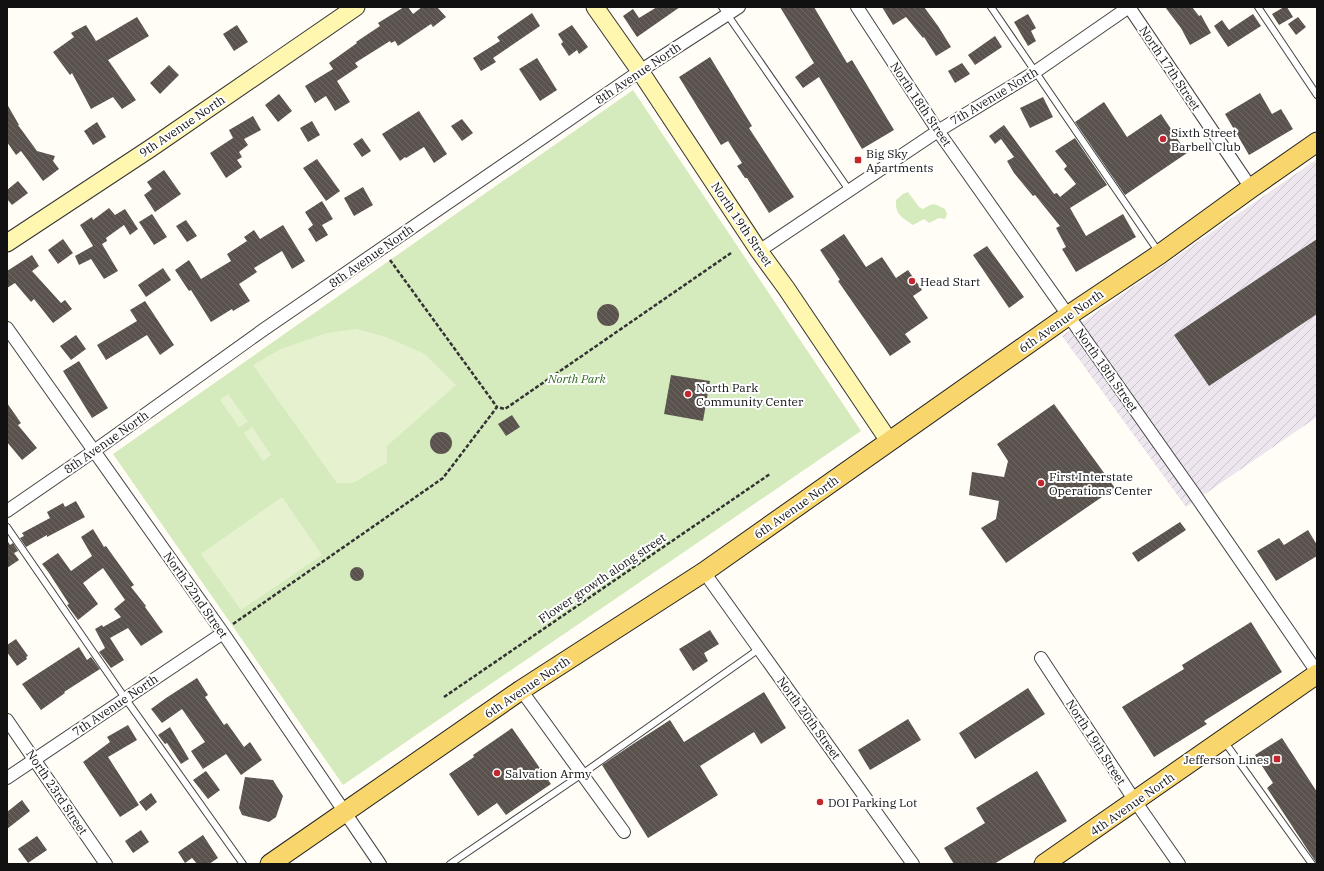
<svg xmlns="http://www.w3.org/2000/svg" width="1324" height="871" font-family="'IBM Plex Serif',serif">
<defs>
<pattern id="industrial-furrows" width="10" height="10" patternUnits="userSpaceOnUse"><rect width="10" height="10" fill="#eee6ef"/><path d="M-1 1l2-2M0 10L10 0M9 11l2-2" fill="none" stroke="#cbc4cc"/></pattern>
<pattern id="building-back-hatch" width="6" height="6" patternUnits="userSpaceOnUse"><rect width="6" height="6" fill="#5a524d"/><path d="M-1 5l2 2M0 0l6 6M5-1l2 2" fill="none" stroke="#6d6662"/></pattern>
</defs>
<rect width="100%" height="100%" fill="#fffdf5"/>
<!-- industrial -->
<path fill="url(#industrial-furrows)" d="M1317 159V417L1186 507 1062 336Z"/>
<!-- park -->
<path fill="#d5ebbd" d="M633 90 861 431 343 785 113 454Z
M908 192 919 207 923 209C934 202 935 204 945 209L947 214 945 219 939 218 929 223 924 219 913 225C902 217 895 215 896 200L903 194Z"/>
<!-- pitch -->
<path fill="#e6f2cf" d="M356 329 386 337 425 354 456 385 387 446V463L353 483H337L253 365 281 349 327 333Z
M228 394 248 422 239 427 220 400Z
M252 427 271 455 263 461 244 433Z
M282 497 322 555 241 610 201 554Z"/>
<!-- building -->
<path fill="url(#building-back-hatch)" d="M404 7H408L413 14 422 7H437L446 17 433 27 431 24 398 46 395 41 391 43 390 41 355 63 358 67 337 81 350 102 335 111 326 96 315 103 305 86 333 69 329 63 357 43 356 42 380 26 378 23Z
M657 7H680L637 37 623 16 633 9 639 18Z
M780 7H814L847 63 852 60 894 130 862 149 819 77 803 88 795 77 814 63Z
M882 7H924L938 26 951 47 936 56 924 37 923 38 906 17 893 25Z
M1165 7H1192L1199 16 1201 15 1211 33 1190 45 1181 28Z
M1284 7H1287L1293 17 1279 25 1272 14Z
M532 13 540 26 493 58 496 62 481 71 473 58 500 41 497 37Z
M1028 14 1036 28 1031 31 1036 41 1028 46 1014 22Z
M1253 14 1261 26 1228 47 1214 26 1222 20 1229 30Z
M137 17 149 36 108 60 136 100 122 109 113 97 91 109 72 73 70 75 53 52 74 37 71 33 86 25 96 41Z
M1298 17 1306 27 1296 35 1288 24Z
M237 25 248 42 234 51 223 34Z
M572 25 588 47 579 54 577 50 569 56 561 44 563 42 558 34Z
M995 36 1002 47 975 65 968 55Z
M710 57 752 126 749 128 794 197 769 213 747 178H745L737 166 742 163 728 141 721 145 679 77Z
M537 58 557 90 540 101 519 69Z
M962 63 970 74 955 83 948 71Z
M169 65 179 75 160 94 150 83Z
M1260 93 1272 114 1281 109 1293 129 1249 155 1225 114Z
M279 94 292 111 278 122 265 105Z
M1043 97 1053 117 1030 128 1020 108Z
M1104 102 1127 137 1161 114 1187 153 1125 195 1075 122Z
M7 104 19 125H18L37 151 55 156 53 161 59 169 43 181 21 151 16 155 7 142Z
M419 111 447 154 434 163 424 147 406 158 405 157 400 161 382 134Z
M253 116 261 130 244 139 248 145 239 152 242 157 237 160 242 167 226 178 210 153 233 138 229 130Z
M462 119 473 133 462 141 451 126Z
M312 121 320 135 308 142 300 128Z
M97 122 106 137 93 145 84 131Z
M1004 125 1054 194 1057 193 1060 197 1076 184 1064 169 1067 166 1055 151 1075 138 1107 185 1070 208 1086 236 1123 214 1136 237 1076 272 1062 249 1066 247 1056 228 1060 226 1035 195 1033 196 1014 173 1007 161 1014 157 1001 139 995 144 989 136Z
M362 138 371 151 362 157 353 144Z
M317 159 340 191 326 201 303 168Z
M164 170 181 194 155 212 144 195 152 189 147 182Z
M18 181 28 193 12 205 7 199V190Z
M363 187 373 205 354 216 344 198Z
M322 201 333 219 322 225 328 235 316 242 308 229 313 225 305 212Z
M109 208 115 215 125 209 138 229 130 235 124 225 106 238 107 241 102 244 118 271 104 279 91 259 79 265 75 256 93 246 80 225 92 217 93 220Z
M152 214 167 237 154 245 139 222Z
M186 220 197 236 187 242 176 226Z
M283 225 305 261 292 269 282 251 254 268 257 272 239 284 250 301 233 311 232 309 211 322 191 290 189 291 175 270 189 260 201 279 231 261 227 254 247 241 244 237 254 230 260 239Z
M844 234 866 267 882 257 896 278 908 270 922 290 913 296 928 318 905 334 911 342 890 356 838 281 840 280 820 250Z
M63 239 73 253 58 264 48 250Z
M1317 239V314L1209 386 1174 335Z
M987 246 1024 297 1009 308 973 255Z
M32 255 39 266 32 271 61 303 65 300 72 309 53 323 34 299 31 302 15 283 7 288V271Z
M163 268 171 280 146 297 138 285Z
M145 301 174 345 160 355 147 335 106 360 97 345 137 321 130 310Z
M597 315a11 11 0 1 1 22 0a11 11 0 1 1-22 0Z
M76 335 86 349 71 360 60 346Z
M79 361 108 408 92 418 63 371Z
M671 375 710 381 703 421 664 414Z
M7 403 21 423 18 425 37 448 22 460 7 442Z
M1054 404 1115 488 1006 563 981 528 996 519 999 501 969 495 972 472 1004 477 1008 461 997 444Z
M512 415 520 427 506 436 498 424Z
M430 443a11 11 0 1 1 22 0a11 11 0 1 1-22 0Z
M76 501 85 517 47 537V535L26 547 20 538 24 536 22 533 50 518 47 512 63 503 65 507Z
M1180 522 1186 530 1138 562 1132 553Z
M93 529 104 547 106 546 134 585 131 587 146 606 145 607 163 632 141 646 128 628 110 638 124 660 111 668 99 652 105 648 95 629 102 625 103 627 121 617 114 609 125 600 103 568 83 583 98 604 78 620 67 605 69 604 49 573 42 564 58 553 71 571 92 556 81 537Z
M1308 530 1317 545V556L1276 581 1257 551 1279 538 1284 545Z
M7 540 10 545 13 543 18 551 14 553 19 560 7 568Z
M350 574a7 7 0 1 1 14 0a7 7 0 1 1-14 0Z
M1251 622 1282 672 1204 721 1207 724 1154 757 1122 707 1184 669 1182 665Z
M710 630 719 644 704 653 708 661 693 671 679 649Z
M16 639 28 656 26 657 27 659 17 666 7 652V645Z
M79 647 87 660 91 657 100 669 64 692 65 693 41 710 22 684Z
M197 678 208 695 205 697 224 725 227 723 244 747 250 742 262 760 241 775 226 754 203 769 191 751 205 742 182 709 162 723 151 709 166 698Z
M1028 688 1045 714 975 759 959 733Z
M764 692 786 728 761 744 754 732 700 766 718 795 648 838 602 765 633 744 670 720 684 742Z
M908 719 921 740 870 770 858 750Z
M128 725 137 740 108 757 139 805 120 817 83 762 110 742 107 737Z
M170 727 189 759 181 764 167 743 165 744 158 735Z
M512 728 551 784 506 815 497 803 478 816 449 774 474 757 473 755Z
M1282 738 1317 792V864L1267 788 1273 783 1255 755Z
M206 771 220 790 208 799 193 780Z
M1037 771 1067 821 994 864H954L944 848 985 823 976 808Z
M245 777 273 780 283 796 276 817 269 822 242 815 239 808Z
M151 793 157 802 146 811 139 802Z
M22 800 30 811 7 829V812Z
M141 830 149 842 133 853 125 841Z
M203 835 218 858 209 864H197L192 858 185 863 178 852Z
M37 836 47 850 28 863 18 849Z"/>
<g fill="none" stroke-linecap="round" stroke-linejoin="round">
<!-- lane casing -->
<g stroke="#444" stroke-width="8">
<path id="lane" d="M722 7 849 190
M991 7 1158 251
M1258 7 1317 95
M7 527 125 698 243 864
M1224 741 1312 864
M450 864 582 774 759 649"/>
</g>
<!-- street casing -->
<g stroke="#444" stroke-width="14">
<path id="street" d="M857 7 938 131 1193 492 1317 672
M1129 7 1251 188
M759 251 938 131 1035 72 1129 7
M7 328 223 633 380 864
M7 511 94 451 263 330 640 71 739 7
M704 572 913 864
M1041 658 1135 801 1179 864
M521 690 624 832
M7 720 106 864
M7 778 223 633"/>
</g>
<!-- secondary casing -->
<g stroke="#333" stroke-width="19">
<path id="secondary" d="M595 7 640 71 759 251 786 288 889 441
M7 243 151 148 356 7"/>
</g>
<!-- primary casing -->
<g stroke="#222" stroke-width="21">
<path id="primary" d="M270 864 521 690 704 572 1069 315 1160 254 1251 188 1317 142
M1044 864 1317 674"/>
</g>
<!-- path -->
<path stroke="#333" stroke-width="2.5" stroke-dasharray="4 2" stroke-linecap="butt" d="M390 260 497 407
M233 624 443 478 497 407 505 409 731 253
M444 697 770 474"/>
<!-- lane -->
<use href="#lane" stroke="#fff" stroke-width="6"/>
<!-- street -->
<use href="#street" stroke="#fff" stroke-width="12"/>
<!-- secondary -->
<use href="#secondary" stroke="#fff6b0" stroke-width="17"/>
<!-- primary -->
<use href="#primary" stroke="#f9d66b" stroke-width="19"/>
</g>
<!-- markers -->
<g fill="#c4262e" stroke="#fff" stroke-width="1.5">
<circle cx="1163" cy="139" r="4"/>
<rect x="854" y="156" width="8" height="8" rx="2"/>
<circle cx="912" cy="281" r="4"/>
<circle cx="688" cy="394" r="4"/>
<circle cx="1041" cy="483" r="4"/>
<rect x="1273" y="755" width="8" height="8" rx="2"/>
<circle cx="497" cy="773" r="4"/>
<circle cx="820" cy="802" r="4"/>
</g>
<g text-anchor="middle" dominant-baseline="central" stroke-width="4" stroke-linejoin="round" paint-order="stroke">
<!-- street labels -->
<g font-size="12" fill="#111" stroke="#fff">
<text transform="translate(1170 68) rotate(56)">North 17th Street</text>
<text transform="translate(638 73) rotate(-34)">8th Avenue North</text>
<text transform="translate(994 96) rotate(-31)">7th Avenue North</text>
<text transform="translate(921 104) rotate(56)">North 18th Street</text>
<text transform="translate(182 126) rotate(-34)">9th Avenue North</text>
<text transform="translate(742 224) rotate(56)">North 19th Street</text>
<text transform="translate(371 256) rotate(-35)">8th Avenue North</text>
<text transform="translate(1061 321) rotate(-35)">6th Avenue North</text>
<text transform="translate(1107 370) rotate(55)">North 18th Street</text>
<text transform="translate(106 442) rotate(-35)">8th Avenue North</text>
<text transform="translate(796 507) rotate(-35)">6th Avenue North</text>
<text transform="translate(602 578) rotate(-34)">Flower growth along street</text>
<text transform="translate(196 595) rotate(55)">North 22nd Street</text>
<text transform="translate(527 687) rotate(-34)">6th Avenue North</text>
<text transform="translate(115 705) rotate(-34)">7th Avenue North</text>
<text transform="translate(809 718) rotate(54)">North 20th Street</text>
<text transform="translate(1096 742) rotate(57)">North 19th Street</text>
<text transform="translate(57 792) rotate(56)">North 23rd Street</text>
<text transform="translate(1132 804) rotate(-35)">4th Avenue North</text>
</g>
<!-- poi labels -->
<g font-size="12" fill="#111" stroke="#fff" text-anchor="start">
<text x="1171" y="132">Sixth Street<tspan x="1171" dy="14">Barbell Club</tspan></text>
<text x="866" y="153">Big Sky<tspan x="866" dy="14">Apartments</tspan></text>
<text x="920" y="281">Head Start</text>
<text x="696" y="387">North Park<tspan x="696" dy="14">Community Center</tspan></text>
<text x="1049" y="476">First Interstate<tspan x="1049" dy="14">Operations Center</tspan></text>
<text x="1269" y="759" text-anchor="end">Jefferson Lines</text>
<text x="505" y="773">Salvation Army</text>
<text x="828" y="802">DOI Parking Lot</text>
</g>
<!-- park labels -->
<g font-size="12" font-style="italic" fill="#2f6b1f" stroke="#fff">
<text x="577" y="378">North Park</text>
</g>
</g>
<!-- border -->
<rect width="1324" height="871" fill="none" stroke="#111111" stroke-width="16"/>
</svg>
